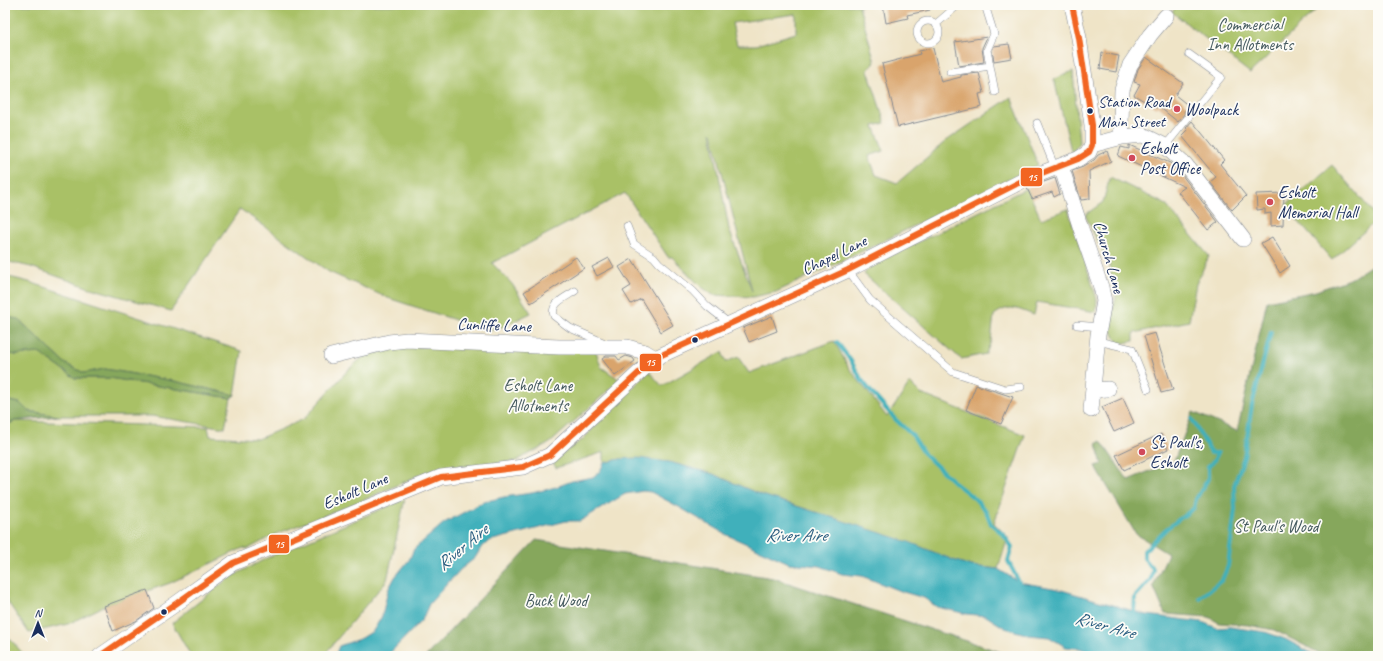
<svg xmlns="http://www.w3.org/2000/svg" width="1383" height="661" font-family="Caveat,sans-serif">
<rect width="100%" height="100%" fill="#fdfcf7"/>
<filter id="ink" filterUnits="userSpaceOnUse"><feTurbulence type="fractalNoise" baseFrequency=".025" numOctaves="2"/><feDisplacementMap in="SourceGraphic" scale="8" xChannelSelector="R" yChannelSelector="G"/><feConvolveMatrix kernelMatrix="1 2 1 2 8 2 1 2 1" color-interpolation-filters="sRGB"/></filter>
<filter id="wash" filterUnits="userSpaceOnUse"><feTurbulence type="fractalNoise" baseFrequency=".012" numOctaves="4" result="noise"/><feDisplacementMap in="SourceGraphic" scale="16" xChannelSelector="R" yChannelSelector="G"/><feGaussianBlur stdDeviation="0.9" result="paint"/><feColorMatrix in="noise" values="0 0 0 0 0 0 0 0 0 0 0 0 0 0 0 0 0 1.4 0 .05"/><feComposite in="paint" operator="in"/></filter>
<g filter="url(#wash)">
<rect width="100%" height="100%" fill="#efe4c7"/>
<!-- green -->
<path fill="#a9c166" stroke="#627862" fill-rule="evenodd" d="M5 5H863L859 6 875 62 868 70 885 123 874 126 884 151 869 156 876 175 897 183 946 141 1011 97 1038 165 867 249 776 292 753 297 713 295 700 286 672 257H668L625 193 492 263 512 284 531 313 502 327 486 330 388 298 329 272 240 209 171 311 87 287 31 267 5 261ZM796 14V33L756 45H737L732 23ZM711 132 712 133 752 291 729 229Z
M1177 5H1321L1250 73 1172 12Z
M1073 71 1079 142 1072 155 1054 79Z
M1332 165 1378 218V219L1332 260 1285 206Z
M1110 177 1165 204 1209 256 1196 284 1189 321 1134 333V341L1118 344 1111 329V314L1116 298 1109 264 1085 215 1103 202Z
M1027 188 1041 219 1068 209 1097 299 1096 312 1037 302 1034 315C1016 309 1011 303 994 315L991 341 986 354 961 359 864 274 872 265Z
M5 276 29 282 242 351 235 395 174 381 105 369 84 373 66 364 18 319 5 317Z
M834 341 849 368 887 417 910 383 921 394 1025 435 994 523 1008 537 998 569 971 566 953 560 908 542 759 494 713 474 669 462 620 459 604 463V452L556 468 552 461 582 440 649 371 662 386 722 352 726 362 738 357 749 373Z
M444 346 596 351 601 367 620 380 550 443 516 461 488 465 449 467 432 471 419 475 360 502 278 533 248 549 243 548 170 583 104 606 68 624 29 633 5 598V426L15 421 208 427 210 436 258 439 304 419 348 370 364 356 394 348Z
M5 353 16 355 39 353 75 378H110L231 398 225 428 152 416H58L28 411 20 403 9 401 5 404Z
M405 499 387 580 323 656H191L172 623 229 578 267 558Z
M5 633 25 656H5Z"/>
<!-- forest -->
<path fill="#86a75b" stroke="#506b5c" d="M1378 261V656H1325L1274 630 1248 625 1219 623 1209 617 1165 614 1153 586 1168 554 1136 534 1095 466 1102 464 1096 444 1101 441 1128 480 1174 461 1193 412 1237 431 1267 301 1316 291 1352 278Z
M5 317 18 319 66 364 84 373 105 369 174 381 235 395 231 398 110 378H75L39 353 16 355 5 353Z
M9 401 20 403 28 411 58 416 15 421 5 426V404Z
M536 540 773 578 1013 656H426Z"/>
<!-- water -->
<path fill="#41b0bb" stroke="#2e708c" d="M638 458 669 462 713 474 759 494 909 542 953 560 971 566 998 569 1019 582 1058 589 1147 615 1202 622 1217 628 1230 627 1265 632 1285 639 1317 656H1098L1090 652 1079 648 1066 647 1049 637 1029 635 1005 628 986 616 967 614 937 607 924 598 900 591 862 576 842 574 820 566 789 563 725 534 679 507 651 492 643 491 625 494 580 521H566L489 541 481 548 475 558 461 569 447 584 429 604 422 620 387 656H335L339 646 362 638 373 631 382 616 388 590 395 577 409 560 414 549 444 523 483 502 504 497 532 493 556 487 572 481 593 477 600 471 604 463 620 459Z"/>
<g fill="none" stroke-linecap="round" stroke-linejoin="round">
<!-- stream -->
<path stroke="#41b0bb" stroke-width="4" d="M837 342 851 361 861 379 872 393 895 419 913 436 925 455 956 484 974 498 986 511 991 524 1003 534 1012 547 1008 561 1019 582
M1199 598 1222 580 1228 566 1235 509 1234 486 1244 457 1252 405 1271 332
M1134 611 1135 597 1151 579 1153 569 1144 558V551L1166 529 1194 508 1196 499 1208 479V467L1213 462 1218 453H1211L1192 419"/>
</g>
<g id="blocks">
<!-- building -->
<path fill="#d9a46c" d="M883 5H930V10L907 15 908 18 886 23Z
M987 37 982 48 984 62 959 66 955 42Z
M1009 44 1012 58 994 61 992 51 994 46Z
M933 48 941 82 961 77V75L979 73 984 93 979 94 982 107 898 127 882 64 920 54 919 51Z
M1102 53 1119 56 1116 72 1100 69Z
M1146 57 1183 83 1175 95 1189 106 1184 112 1185 113 1178 122 1158 106 1156 108 1134 95 1140 84 1134 82 1138 69Z
M1192 121 1224 160 1220 164 1246 196 1232 210 1210 182 1216 177 1182 136 1188 130 1186 128Z
M1129 145 1170 163 1178 170 1218 222 1208 230 1178 192 1185 187 1118 156 1121 147 1129 149Z
M1107 151 1111 161 1089 171 1090 199 1081 200 1072 171 1083 167 1094 160 1098 155Z
M1055 178 1060 194 1054 197 1052 192 1032 199 1027 188Z
M1284 193 1283 225 1271 226V213L1265 214V209L1257 210 1256 194Z
M1272 237 1290 266 1280 273 1261 243Z
M576 257 584 268 531 303 524 292Z
M609 258 614 267 597 276 592 267Z
M632 259 673 325 661 332 641 299 631 304 623 291 631 286 619 267Z
M772 316 777 331 749 342 743 328Z
M1155 333 1173 390 1161 393 1144 336Z
M606 356H616L619 360 626 356 633 358 635 361 615 376 602 359Z
M976 385 1013 397 1001 424 966 410Z
M1123 398 1134 423 1114 432 1102 407Z
M1161 434 1168 449 1124 470 1116 455Z
M147 590 154 608 136 621 113 631 104 606Z"/>
</g>
</g>
<g filter="url(#ink)">
<use href="#blocks" fill-opacity="0" stroke="#858a92" stroke-width="1"/>
<g fill="none" stroke-linecap="round" stroke-linejoin="round">
<!-- service casing -->
<g stroke="#858a92" stroke-width="8">
<path id="service" d="M985 5 994 34 987 50 995 92
M917 32a11 11 0 1 1 22 0a11 11 0 1 1-22 0Z
M936 24 958 5
M950 72 990 66
M1037 123 1055 168
M1165 146 1221 77 1189 54
M627 226 634 244 654 257 659 263 693 291 707 306 730 324
M848 270 870 300 953 372 1005 389 1021 387
M575 291C565 298 550 303 554 316L570 328 605 343
M1077 325 1100 327
M1098 341 1132 349 1148 389"/>
</g>
<!-- minor casing -->
<g stroke="#858a92" stroke-width="16">
<path id="minor" d="M1122 137 1121 122 1122 90 1130 65 1150 35 1166 16
M1092 145 1122 137 1143 135 1165 146 1185 164 1243 239
M1061 166 1081 229 1101 287 1104 301 1098 335 1091 410
M331 356 389 342 407 340 559 347H627L645 352 655 358
M1093 390 1108 389
M100 656 177 603 233 563 441 477 523 467 550 455 655 358 848 270 1024 180 1078 159 1089 152 1092 145V125L1079 38 1072 5"/>
</g>
<!-- service -->
<use href="#service" stroke="#fff" stroke-width="7"/>
<!-- minor -->
<use href="#minor" stroke="#fff" stroke-width="15"/>
<!-- bus-1 casing -->
<g stroke="#fdfcf7" stroke-width="9">
<path id="bus-1" d="M100 656 177 603 233 563 441 477 523 467 550 455 655 358 848 270 1024 180 1078 159 1089 152 1092 145V125L1079 38 1072 5"/>
</g>
<!-- bus-1 -->
<use href="#bus-1" stroke="#f26522" stroke-width="6"/>
</g>
</g>
<!-- markers -->
<g fill="#d1495b" stroke="#fdfcf7" stroke-width="1.5">
<circle cx="1177" cy="109" r="4"/>
<circle cx="1132" cy="158" r="4"/>
<circle cx="1270" cy="202" r="4"/>
<circle cx="1142" cy="452" r="4"/>
</g>
<g fill="#1b2f5e" stroke="#fdfcf7" stroke-width="1.5">
<circle cx="1090" cy="111" r="3.5"/>
<circle cx="695" cy="340" r="3.5"/>
<circle cx="164" cy="612" r="3.5"/>
</g>
<g text-anchor="middle" dominant-baseline="central" stroke-width="3.5" stroke-linejoin="round" paint-order="stroke">
<!-- bus labels -->
<g font-size="16" fill="#1b2f5e" stroke="#fdfcf7" text-anchor="start">
<text x="1098" y="102">Station Road<tspan x="1098" dy="20">Main Street</tspan></text>
</g>
<!-- park labels -->
<g font-size="17" fill="#465b60" stroke="#fdfcf7">
<text x="1250" y="24">Commercial<tspan x="1250" dy="20">Inn Allotments</tspan></text>
<text x="538" y="385">Esholt Lane<tspan x="538" dy="20">Allotments</tspan></text>
<text x="1276" y="526">St Paul's Wood</text>
<text x="556" y="600">Buck Wood</text>
</g>
<!-- poi labels -->
<g font-size="17" fill="#1b2f5e" stroke="#fdfcf7" text-anchor="start">
<text x="1185" y="109">Woolpack</text>
<text x="1140" y="148">Esholt<tspan x="1140" dy="20">Post Office</tspan></text>
<text x="1278" y="192">Esholt<tspan x="1278" dy="20">Memorial Hall</tspan></text>
<text x="1150" y="442">St Paul's,<tspan x="1150" dy="20">Esholt</tspan></text>
</g>
<!-- street labels -->
<g font-size="17" fill="#1b2f5e" stroke="#fdfcf7">
<text transform="translate(834 255) rotate(-26)">Chapel Lane</text>
<text transform="translate(1109 257) rotate(74)">Church Lane</text>
<text transform="translate(494 325) rotate(2)">Cunliffe Lane</text>
<text transform="translate(355 491) rotate(-23)">Esholt Lane</text>
</g>
<!-- water labels -->
<g font-size="18" font-style="italic" fill="#285c7f" stroke="#fdfcf7">
<text x="796" y="535">River Aire</text>
<text transform="translate(462 547) rotate(-40)">River Aire</text>
<text transform="translate(1105 625) rotate(15)">River Aire</text>
</g>
</g>
<g stroke="#fdfcf7" stroke-width="1.5">
<rect x="1020" y="167" width="23" height="20" rx="4" fill="#f26522"/>
<rect x="639" y="353" width="23" height="19" rx="4" fill="#f26522"/>
<rect x="268" y="534" width="22" height="20" rx="4" fill="#f26522"/>
</g>
<g font-size="11" text-anchor="middle" font-weight="bold" fill="#fff">
<text x="1032" y="181">15</text>
<text x="650" y="366">15</text>
<text x="279" y="548">15</text>
</g>
<!-- margin -->
<rect width="1383" height="661" fill="none" stroke="#fdfcf7" stroke-width="20"/>
<!-- north arrow -->
<g transform="translate(38 623)" stroke="#fdfcf7" stroke-width="3" paint-order="stroke">
<path d="M0-3L7 15L0 10L-7 15Z" fill="#1b2f5e"/>
<text y="-6" font-size="11" font-weight="bold" text-anchor="middle" fill="#1b2f5e">N</text>
</g>
</svg>
